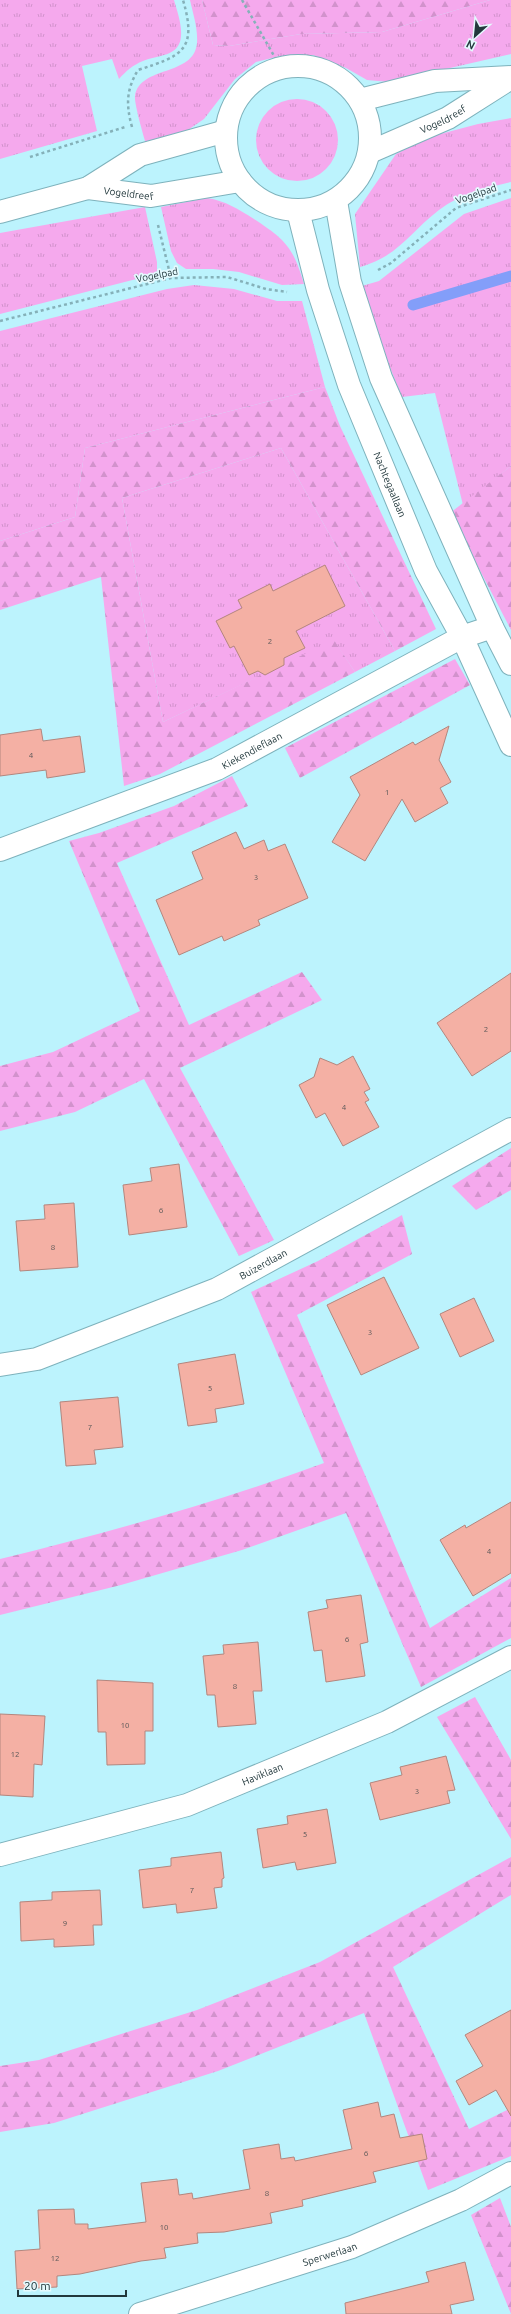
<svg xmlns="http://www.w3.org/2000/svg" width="511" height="2314" font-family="Ubuntu,sans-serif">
<defs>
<pattern id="grass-tufts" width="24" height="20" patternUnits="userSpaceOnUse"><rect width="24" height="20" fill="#f5a9ed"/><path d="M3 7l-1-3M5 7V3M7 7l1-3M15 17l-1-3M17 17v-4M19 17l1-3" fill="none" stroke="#d292cc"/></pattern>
<pattern id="forest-firs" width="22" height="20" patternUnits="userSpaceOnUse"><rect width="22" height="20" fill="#f5a9ed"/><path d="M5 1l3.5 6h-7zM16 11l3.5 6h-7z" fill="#d292cc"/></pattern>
</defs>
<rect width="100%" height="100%" fill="#bcf3fd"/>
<!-- grass -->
<path fill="url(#grass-tufts)" d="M0 0H174C177 11 182 24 181 36 180 57 157 55 143 61 133 65 126 71 119 79L112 59 82 66 97 131 0 159Z
M190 0H202L213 45 229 46 301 34 382 32 490 0H511V54L389 82 367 80 346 68 313 55 280 56 256 62 235 79 204 119 185 132 146 144C143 134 134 103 135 96 140 65 194 77 197 43 198 28 193 14 190 0Z
M256 140a41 41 0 1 1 82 0a41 41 0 1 1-82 0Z
M511 118V182C486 188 461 193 439 210 410 232 399 256 360 267L355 214 396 154 429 137 478 124Z
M207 198C226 201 238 209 254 219 286 240 293 247 304 284L282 285 239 272 213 269H186L177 263 171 251 161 207Z
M511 198V466L463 505 435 393 402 397 373 326 362 286 379 281 464 214Z
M145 207 157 262V271L152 275 0 314V233Z
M194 285 234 289 277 301H302L325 387 85 448 75 517 0 541V331L167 289Z
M281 448 395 651 355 672 334 641 163 722 122 498Z"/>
<!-- forest -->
<path fill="url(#forest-firs)" d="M202 0H490L382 32 301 34 229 46 213 45Z
M325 387 340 426 436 629 395 651 281 448 122 498 163 722 334 640 355 672 160 774 124 786 101 577 0 610V541L75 517 85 448Z
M511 466V630L450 513Z
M455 659 470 685 300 778 285 748Z
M232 776 248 806 117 863 189 1025 302 972 322 1000 180 1068 274 1240 239 1256 144 1079 75 1112 0 1131V1066L53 1052 140 1011 69 841 99 833 174 806Z
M511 1148V1190L476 1210 452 1186Z
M402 1215 412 1254 297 1315 430 1628 511 1578V1638L421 1687 346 1513 242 1550 121 1585 0 1615V1559C110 1532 218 1502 324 1463L251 1292 318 1261Z
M475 1697 511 1760V1839L437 1717Z
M511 1857V1895L393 1967 469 2129 511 2108V2156L428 2190 364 2013 218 2071 54 2123 0 2132V2066L39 2060 197 2010 320 1962Z
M500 2198 511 2227V2314L471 2215Z"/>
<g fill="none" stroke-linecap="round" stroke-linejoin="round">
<!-- stream -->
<path stroke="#839ef9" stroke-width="11" d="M413 305 511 276"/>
</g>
<!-- building -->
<path fill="#f4b0a4" stroke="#b3867e" d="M325 565 345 606 296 631 305 648 284 658V665L265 675 258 671 249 675 234 646 230 648 216 621 242 608 238 600 270 584 273 591Z
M449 726 439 760 451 782 440 788 448 803 415 822 402 799 365 861 332 842 360 795 350 777 413 742 415 745Z
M41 729 43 741 80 736 85 772 47 778 46 770 0 776V735Z
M236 832 244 849 264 840 268 851 285 844 308 898 258 920 260 925 224 941 222 936 179 955 156 900 203 879 192 852Z
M511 973V1051L472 1076 437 1023Z
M353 1056 370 1089 364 1092 369 1100 365 1102 379 1127 343 1146 325 1113 316 1118 299 1085 314 1077 320 1058 337 1065Z
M179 1164 187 1227 129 1235 123 1185 152 1181 150 1168Z
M74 1203 78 1267 20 1271 16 1221 45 1219 44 1205Z
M384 1277 419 1348 361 1375 327 1305Z
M474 1298 494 1341 460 1357 440 1314Z
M235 1354 244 1404 215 1409 217 1422 188 1426 178 1364Z
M118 1397 123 1447 94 1450 96 1464 66 1466 60 1402Z
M511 1502V1573L473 1596 440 1540 465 1525 466 1528Z
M361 1595 368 1642 360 1644 365 1676 326 1682 322 1650 314 1651 308 1612 328 1608 326 1600Z
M258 1642 262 1691H253L256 1724 218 1727 215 1695H207L203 1656 224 1654 223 1645Z
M97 1680 153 1683V1731H145V1764L107 1765 106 1732H98Z
M0 1714 45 1716 42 1765 34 1764 33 1797 0 1795Z
M446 1756 455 1790 447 1791 450 1803 380 1820 370 1783 402 1775 400 1767Z
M327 1809 336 1863 297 1870 295 1862 263 1868 257 1829 288 1824 287 1816Z
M221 1852 224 1878 222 1879V1887L214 1888 217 1908 177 1913 176 1904 143 1908 139 1870 171 1866V1858Z
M100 1890 102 1925H93L94 1945 54 1947V1939L21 1941 20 1902 52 1900V1892Z
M511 2010V2116L496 2090 469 2105 456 2081 483 2066 465 2035Z
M378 2102 381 2117 394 2114 400 2138 422 2134 427 2159 373 2172 376 2182 302 2200 303 2206 270 2213 272 2223 224 2232 197 2233 198 2243 164 2248 166 2258 141 2261 80 2274 57 2276V2287L17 2289 15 2251 40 2249 38 2210 74 2209 75 2224H88V2229L146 2222 141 2183 177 2179 179 2195 192 2193 193 2199 250 2189 243 2150 279 2144 281 2159 294 2157 295 2161 352 2149 343 2110Z
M465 2262 474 2300 450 2305 452 2314H346L345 2303 429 2282 426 2272Z"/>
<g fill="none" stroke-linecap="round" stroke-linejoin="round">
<!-- minor casing -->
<g stroke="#7eb2bc" stroke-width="24">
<g id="minor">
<path d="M336 201 350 282 381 378 492 627 511 664"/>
<path id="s1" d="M298 211 318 290 349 385 426 571 462 637 511 745"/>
<path id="s2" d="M0 850 217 769 462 637 492 627"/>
<path id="s3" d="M0 1365 37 1359 217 1289 511 1129"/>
<path id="s4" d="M0 1855 187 1805 387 1722 511 1657"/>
<path id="s5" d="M140 2314 352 2247 461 2200 511 2173"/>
</g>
</g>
<!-- major casing -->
<g stroke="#7eb2bc" stroke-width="24">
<g id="major">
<circle cx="298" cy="138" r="72"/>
<path d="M360 100 435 81 511 77"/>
<path id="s6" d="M370 152 448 118 511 78"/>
<path id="s7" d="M88 188 151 196 240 181"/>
<path d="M0 212 88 188 140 155 226 131"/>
</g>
</g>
<!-- path -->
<path stroke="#85b1b9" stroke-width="2.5" stroke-dasharray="3 3" stroke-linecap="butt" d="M242 0 281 68
M132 127C126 105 126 90 138 70 181 56 198 51 183 0
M30 157 125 127
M158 225 171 278
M378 270 391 263 456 208 511 190
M0 321 171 278 227 277 266 289 287 292"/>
<!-- minor -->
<use href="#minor" stroke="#fff" stroke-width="22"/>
<!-- major -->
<use href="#major" stroke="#fff" stroke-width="22"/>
</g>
<g text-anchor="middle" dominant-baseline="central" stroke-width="3.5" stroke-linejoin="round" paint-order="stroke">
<!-- number labels -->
<g font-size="8" fill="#565656">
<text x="270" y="641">2</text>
<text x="31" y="755">4</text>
<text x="387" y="792">1</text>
<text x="256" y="877">3</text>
<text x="486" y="1029">2</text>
<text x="344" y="1107">4</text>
<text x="161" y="1210">6</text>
<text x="53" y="1247">8</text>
<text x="370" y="1332">3</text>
<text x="210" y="1388">5</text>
<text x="90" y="1427">7</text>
<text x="489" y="1551">4</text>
<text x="347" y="1639">6</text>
<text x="235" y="1686">8</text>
<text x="125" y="1725">10</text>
<text x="15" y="1754">12</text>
<text x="417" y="1791">3</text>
<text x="305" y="1834">5</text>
<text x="192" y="1890">7</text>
<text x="65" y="1923">9</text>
<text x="366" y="2153">6</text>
<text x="267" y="2193">8</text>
<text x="164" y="2227">10</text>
<text x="55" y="2258">12</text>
</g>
<!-- street labels -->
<g font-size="10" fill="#22383c" stroke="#e5fafe">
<text stroke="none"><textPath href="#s6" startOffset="80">Vogeldreef</textPath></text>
<text stroke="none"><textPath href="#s7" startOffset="41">Vogeldreef</textPath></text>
<text transform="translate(476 194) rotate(-19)">Vogelpad</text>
<text transform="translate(157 275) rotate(-11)">Vogelpad</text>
<text stroke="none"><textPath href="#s1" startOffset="289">Nachtegaallaan</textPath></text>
<text stroke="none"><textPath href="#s2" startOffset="271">Kiekendieflaan</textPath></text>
<text stroke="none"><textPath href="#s3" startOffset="283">Buizerdlaan</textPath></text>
<text stroke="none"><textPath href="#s4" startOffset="275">Haviklaan</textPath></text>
<text stroke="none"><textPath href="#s5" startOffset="199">Sperwerlaan</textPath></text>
</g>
</g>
<!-- north arrow -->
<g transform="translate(475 36) rotate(207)" stroke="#e5fafe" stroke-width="3" paint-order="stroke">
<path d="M0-3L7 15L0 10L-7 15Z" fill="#22383c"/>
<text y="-6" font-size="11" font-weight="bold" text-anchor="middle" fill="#22383c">N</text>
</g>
<!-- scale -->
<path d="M18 2290v6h108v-6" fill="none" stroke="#22383c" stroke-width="2"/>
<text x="24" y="2290" font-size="12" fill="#22383c" stroke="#e5fafe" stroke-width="3" paint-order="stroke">20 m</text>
</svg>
